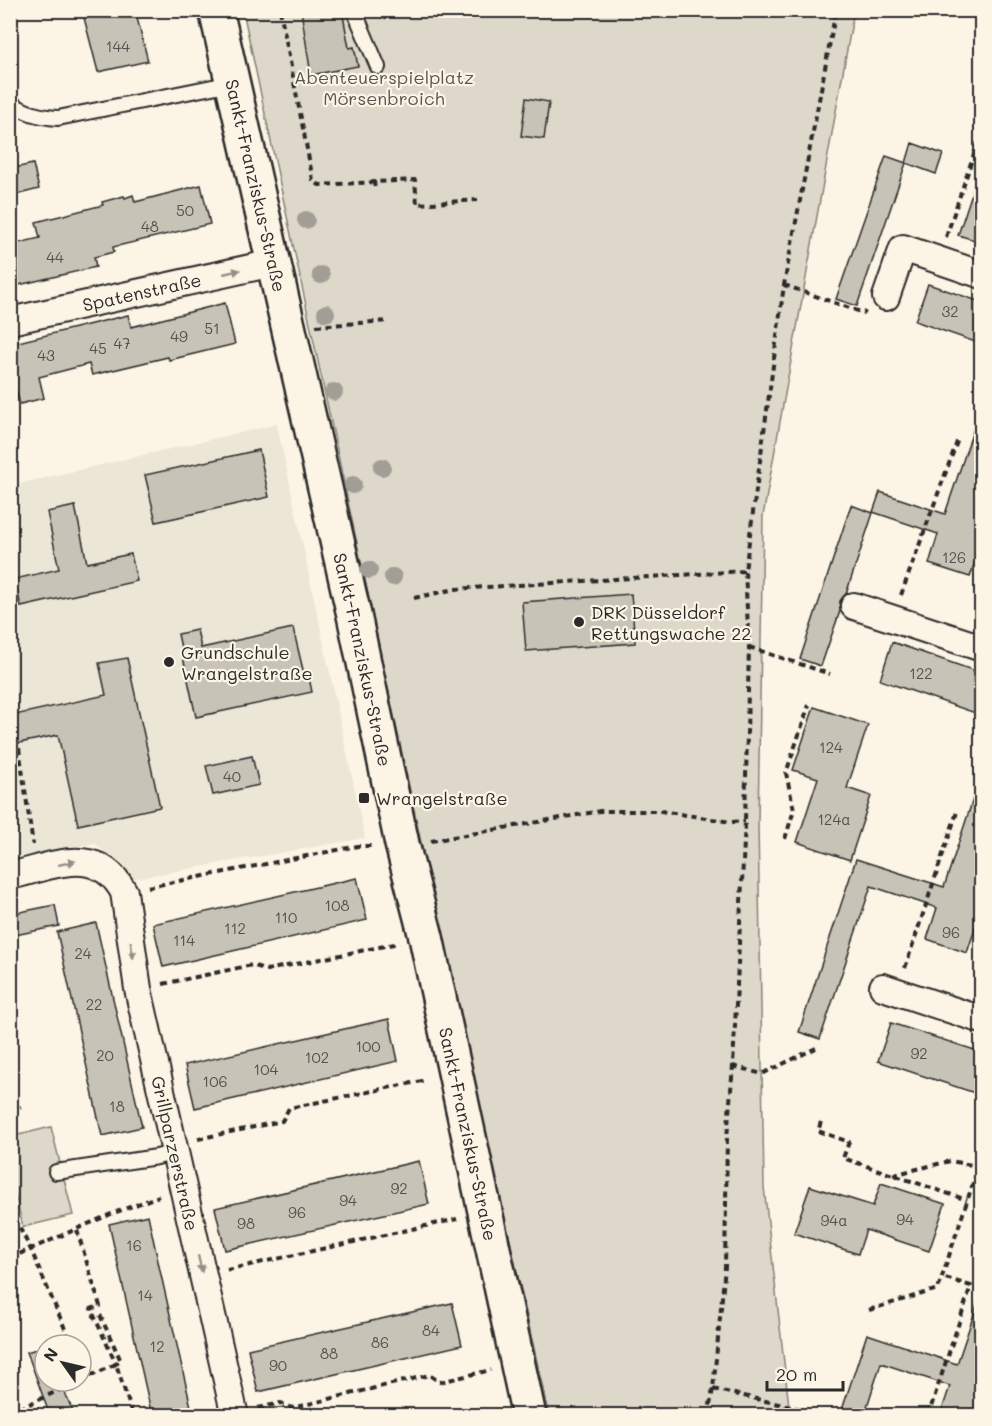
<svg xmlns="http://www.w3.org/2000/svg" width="992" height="1426" font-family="Mali,sans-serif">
<rect width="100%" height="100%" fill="#fcf5e5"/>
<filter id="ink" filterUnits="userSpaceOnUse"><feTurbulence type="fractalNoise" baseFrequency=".0167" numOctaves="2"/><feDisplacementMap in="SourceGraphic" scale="12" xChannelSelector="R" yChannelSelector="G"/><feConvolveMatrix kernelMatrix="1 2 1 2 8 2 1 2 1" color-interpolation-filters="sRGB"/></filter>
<g filter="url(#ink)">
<!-- built -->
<path fill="#ece6d7" d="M277 424 365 838 131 879 95 843 11 860 10 486Z"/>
<!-- green -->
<path fill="#ded8ca" stroke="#84827a" stroke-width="1.5" d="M243 11H854L763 516 758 823 764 1187 790 1415H549L422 847Z
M51 1127 73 1215 23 1227 11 1178 10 1137Z"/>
<!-- building -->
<path fill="#c8c3b7" stroke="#2b2b2b" stroke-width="1.5" d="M82 10H135L148 61 98 72Z
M301 10H342L349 48 354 47 358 66 311 75Z
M526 98 549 102 544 139 521 136Z
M912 143 943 154 936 174 906 163Z
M886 156 906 163 857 306 836 299Z
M33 164 39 189 15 195 10 179V169Z
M978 175 981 176V242L958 235Z
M201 185 210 224 113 247 114 252 94 257 96 267 10 287V245L40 238 36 222 103 205 102 202 124 196 125 198 133 195 135 202Z
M928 284 981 302V344L915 321Z
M225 303 235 344 169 360 168 357 92 375 89 364 39 377 44 398 20 404 10 368V344L128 315 131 327Z
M978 416 981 417V543L970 577 929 564 938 534 873 512 880 492 945 514Z
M259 450 269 497 156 522 145 475Z
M851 505 873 513 846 594 840 601V611L821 666 800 659Z
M75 506 87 563 131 554 137 581 21 607 15 579 59 569 47 512Z
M631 594 635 643 526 651 522 602Z
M293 628 304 674 308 673 312 692 196 717 178 634 197 630 201 648Z
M892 642 981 673V715L880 680Z
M127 658 160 807 78 825 58 735 10 745V716L106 695 99 663Z
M814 707 868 725 847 788 871 796 850 860 797 842 818 778 793 770Z
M252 756 259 785 213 795 206 766Z
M978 784H981V910L967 953 927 939 937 908 871 886 820 1039 799 1032 856 859 944 887Z
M357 878 367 920 163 967 153 924Z
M55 905 59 926 10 936V914Z
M96 923 142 1127 102 1136 57 932Z
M389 1019 398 1061 195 1108 185 1065Z
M891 1023 981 1052V1095L878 1061Z
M419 1161 429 1204 225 1250 215 1208Z
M881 1183 945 1204 929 1251 866 1230 858 1254 794 1233 810 1186 873 1206Z
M148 1215 159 1266 193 1416H152L109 1224Z
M978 1302H981V1407L979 1416H940L950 1386 881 1363 864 1416H840L867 1334 957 1364Z
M452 1303 462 1345 258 1392 248 1349Z
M45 1346V1381H68L61 1384 75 1416H50L27 1352Z"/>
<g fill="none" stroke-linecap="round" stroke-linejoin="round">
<!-- service casing -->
<g stroke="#2b2b2b" stroke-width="18">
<path id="service" d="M354 10 378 67
M10 102C24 113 40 117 58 118L232 83
M56 1172 157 1157 175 1152"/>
</g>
<!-- minor casing -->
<g stroke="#2b2b2b" stroke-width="30">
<g id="minor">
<path d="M886 297 903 248 982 275"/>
<path id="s1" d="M10 321 273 263"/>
<path d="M854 606 982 648"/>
<path id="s2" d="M10 876C54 866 97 843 124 892L138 989 235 1416"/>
<path d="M883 987 982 1020"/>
</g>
</g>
<!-- secondary casing -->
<g stroke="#2b2b2b" stroke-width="38">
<g id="secondary">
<path id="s3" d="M216 10 354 615 402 844 426 937 529 1416"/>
</g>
</g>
<!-- path -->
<path stroke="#2b2b2b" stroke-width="4" stroke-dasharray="6 4.5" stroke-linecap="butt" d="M280 10 313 180 319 185 415 180 417 204 478 200
M374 181 375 191
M946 237 982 130
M784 285 864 313 865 311
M316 326 388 321
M901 595 958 439
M414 598 455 589 745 571
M749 647 830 674
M19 748 33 845
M785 839 794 810 786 773 809 705
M431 841 600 811H661L731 822 745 821
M148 887 358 846H373
M905 968 957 812
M163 984 252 965 267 970 399 943
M733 1066 762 1074 818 1047
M10 1110 21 1107
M821 1122 818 1131 849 1142 843 1158 967 1200
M198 1139 282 1121 289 1108 427 1080
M893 1175 950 1161 978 1166
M10 1209 31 1250 72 1345
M77 1230 100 1306 91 1309 116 1364 121 1361 100 1315
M10 1258 111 1214 159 1196
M227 1270 457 1219
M869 1310 938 1289 982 1156
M81 1365 86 1378
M81 1380 116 1364 133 1416
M713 1389 831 1416
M258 1408 281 1403 292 1408 429 1375 440 1382 491 1370
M10 1413 79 1381
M708 1416 713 1389 725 1267 727 1138 733 1066 745 821 749 647 745 571 784 285 836 10
M928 1416 971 1286 942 1277"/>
<!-- service -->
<use href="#service" stroke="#fcf5e5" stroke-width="14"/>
<!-- minor -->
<use href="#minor" stroke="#fcf5e5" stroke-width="26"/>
<!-- secondary -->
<use href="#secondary" stroke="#fcf5e5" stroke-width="33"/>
</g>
<!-- trees -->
<g fill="#a29e95">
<circle cx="306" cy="220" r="9"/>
<circle cx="321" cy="275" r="9"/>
<circle cx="326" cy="313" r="9"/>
<circle cx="334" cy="392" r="9"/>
<circle cx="382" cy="467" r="9"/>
<circle cx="353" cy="485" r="9"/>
<circle cx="369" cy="570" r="9"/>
<circle cx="393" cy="577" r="9"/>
</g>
<!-- one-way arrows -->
<defs><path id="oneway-solid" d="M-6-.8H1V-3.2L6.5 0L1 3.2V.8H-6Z" transform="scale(1.5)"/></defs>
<g fill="#949088">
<use href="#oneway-solid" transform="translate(232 272) rotate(-13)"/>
<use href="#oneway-solid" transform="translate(67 863) rotate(-13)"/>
<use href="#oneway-solid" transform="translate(132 950) rotate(81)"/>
<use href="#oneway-solid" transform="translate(200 1264) rotate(77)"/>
</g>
</g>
<!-- markers -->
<g fill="#2b2b2b" stroke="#fcf5e5" stroke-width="2">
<circle cx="579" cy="622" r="6"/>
<circle cx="169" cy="662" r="6"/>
<rect x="358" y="792" width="12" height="12" rx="3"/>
</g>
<g text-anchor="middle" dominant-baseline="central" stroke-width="4.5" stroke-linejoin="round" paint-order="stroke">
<!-- number labels -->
<g font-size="15" fill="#52514e">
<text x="118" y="46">144</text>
<text x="185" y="210">50</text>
<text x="150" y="226">48</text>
<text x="55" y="257">44</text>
<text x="950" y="311">32</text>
<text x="212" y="328">51</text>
<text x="179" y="336">49</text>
<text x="122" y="343">47</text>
<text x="98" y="348">45</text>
<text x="46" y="355">43</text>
<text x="954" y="557">126</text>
<text x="921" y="673">122</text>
<text x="831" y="747">124</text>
<text x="232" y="776">40</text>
<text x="834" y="819">124a</text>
<text x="337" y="905">108</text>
<text x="286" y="917">110</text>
<text x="235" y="928">112</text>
<text x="951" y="932">96</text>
<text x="184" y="940">114</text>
<text x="83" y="953">24</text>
<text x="94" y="1004">22</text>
<text x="368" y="1046">100</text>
<text x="919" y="1053">92</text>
<text x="105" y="1055">20</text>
<text x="317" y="1057">102</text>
<text x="266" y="1069">104</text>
<text x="215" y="1081">106</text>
<text x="117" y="1106">18</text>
<text x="399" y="1188">92</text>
<text x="348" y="1200">94</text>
<text x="297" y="1212">96</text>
<text x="905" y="1219">94</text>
<text x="834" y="1220">94a</text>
<text x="246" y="1223">98</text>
<text x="134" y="1245">16</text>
<text x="145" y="1295">14</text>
<text x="431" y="1330">84</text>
<text x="380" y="1342">86</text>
<text x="157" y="1346">12</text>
<text x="329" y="1353">88</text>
<text x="278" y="1365">90</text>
</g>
<!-- park labels -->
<g font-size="18" fill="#585653" stroke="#fcf5e5">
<text x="384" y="77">Abenteuerspielplatz<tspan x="384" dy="21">Mörsenbroich</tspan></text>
</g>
<!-- street labels -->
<g font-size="18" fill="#2b2b2b" stroke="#fcf5e5">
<text stroke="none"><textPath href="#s3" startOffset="180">Sankt-Franziskus-Straße</textPath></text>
<text stroke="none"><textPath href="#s1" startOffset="135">Spatenstraße</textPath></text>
<text stroke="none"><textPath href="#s3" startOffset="666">Sankt-Franziskus-Straße</textPath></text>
<text stroke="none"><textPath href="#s3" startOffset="1152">Sankt-Franziskus-Straße</textPath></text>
<text stroke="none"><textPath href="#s2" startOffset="394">Grillparzerstraße</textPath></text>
</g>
<!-- poi labels -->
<g font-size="18" fill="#2b2b2b" stroke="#fcf5e5" text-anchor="start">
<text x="591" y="612">DRK Düsseldorf<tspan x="591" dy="21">Rettungswache 22</tspan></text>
<text x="181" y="652">Grundschule<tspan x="181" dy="21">Wrangelstraße</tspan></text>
<text x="376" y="798">Wrangelstraße</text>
</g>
</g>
<!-- margin -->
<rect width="992" height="1426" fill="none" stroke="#fcf5e5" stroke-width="36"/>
<rect x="18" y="18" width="956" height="1390" fill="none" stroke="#2b2b2b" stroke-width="2" filter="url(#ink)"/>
<!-- north arrow -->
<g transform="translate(63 1363) rotate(304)"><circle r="28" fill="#fcf5e5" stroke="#a8a49b" stroke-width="1.5"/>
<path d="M0-4.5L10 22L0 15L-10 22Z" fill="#2b2b2b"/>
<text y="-9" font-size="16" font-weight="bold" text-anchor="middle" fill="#2b2b2b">N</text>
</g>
<!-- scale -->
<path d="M767 1381v9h76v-9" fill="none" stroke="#2b2b2b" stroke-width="3"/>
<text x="776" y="1381" font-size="18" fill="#2b2b2b" stroke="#fcf5e5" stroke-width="4.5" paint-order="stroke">20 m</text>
</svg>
